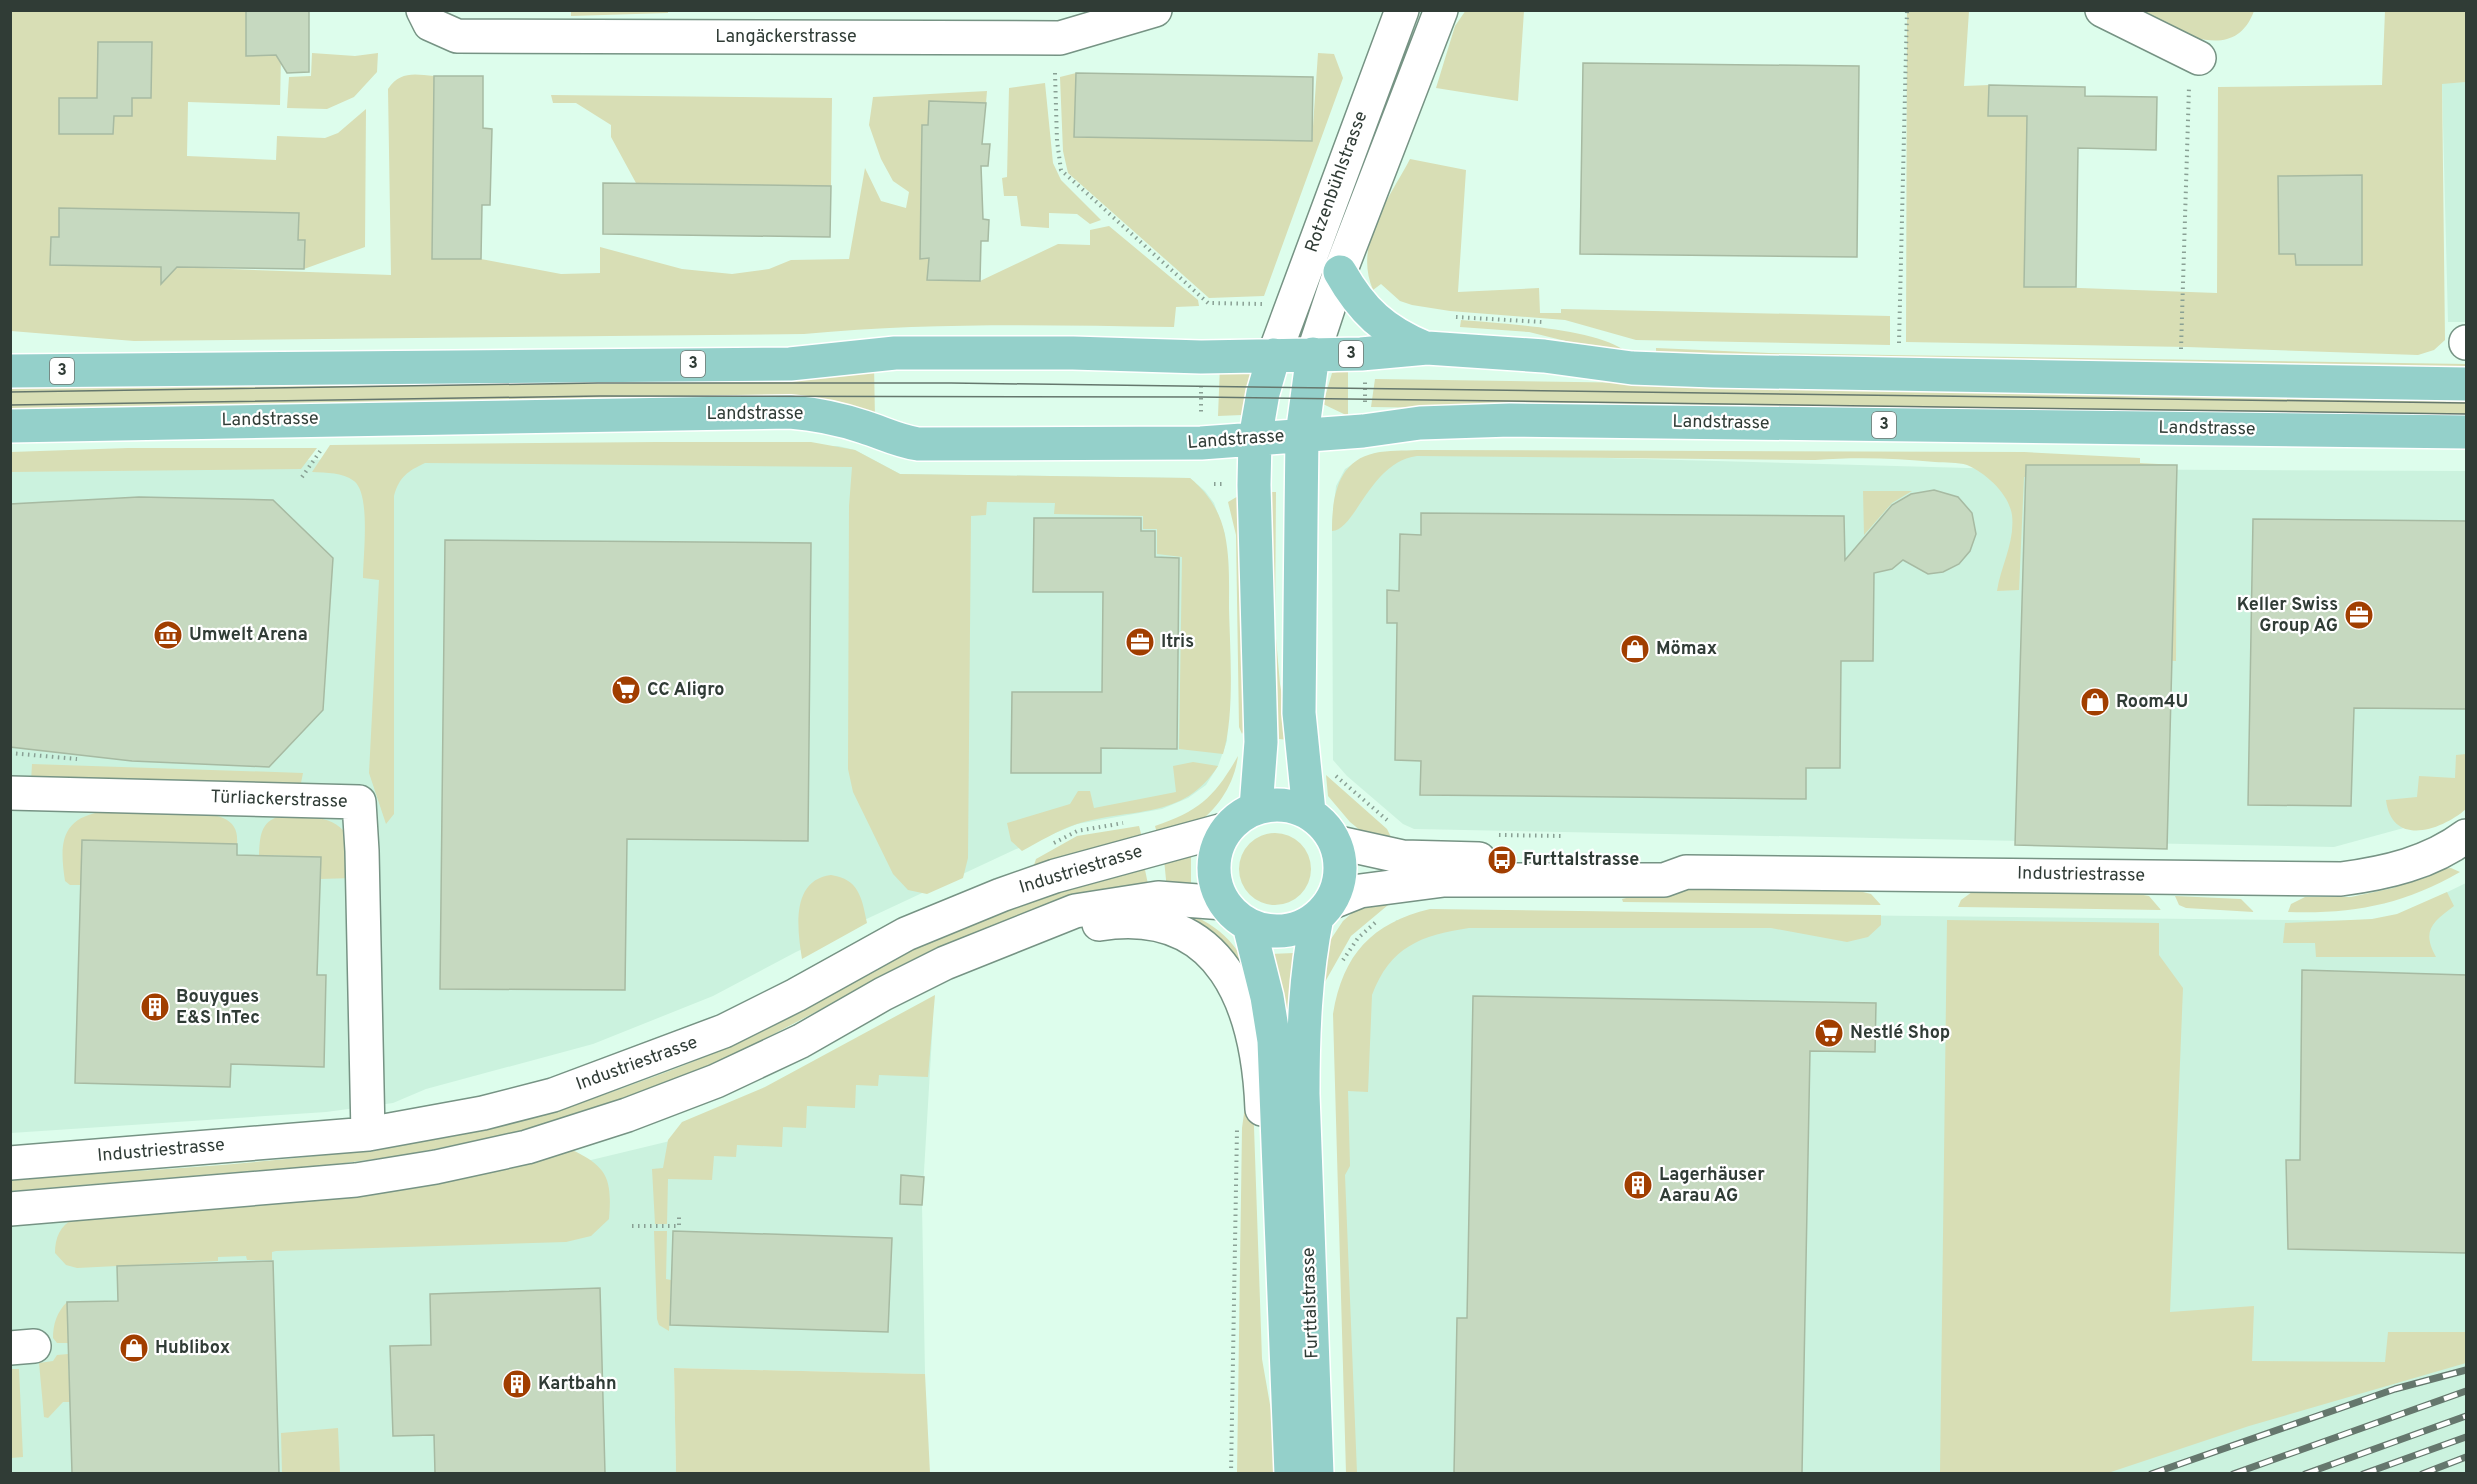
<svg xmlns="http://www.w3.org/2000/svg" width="2477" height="1484" font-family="Overpass,sans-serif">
<rect width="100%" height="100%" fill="#ddfdec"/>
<!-- built -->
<path fill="#cbf2de" d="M2466 82V322H2448L2442 83Z
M838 446 855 450 900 474 1190 478 1205 491 1214 503 1225 534 1230 655 1227 741 1218 766 1206 785 1188 798 1162 809 1077 824 1014 850 796 952 713 996 593 1044 426 1089 393 1103 326 1112 11 1133V468Z
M1389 452 2004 469 2466 471V796L2422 823 2334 847 1414 829 1403 824 1347 776 1333 760 1332 523 1336 486 1345 469 1359 460 1375 453Z
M2466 883V1473H1348L1335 1041 1396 920 1826 915 2371 921 2398 916Z
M933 1020 922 1205 925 1374 674 1368 676 1473 11 1474V1226L533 1174 670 1141Z"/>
<!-- green -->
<path fill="#d8deb5" d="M1466 10 1524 11 1518 101 1436 88 1455 26Z
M10 11H246V56L281 55 280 105 188 102 187 156 276 160 277 136 325 138 338 133 366 109 365 247 304 269 305 241 298 240 299 214 59 209V237L161 267V274L169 275 177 267 391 275 388 89C400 71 414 74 434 76L432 258 481 259 561 274 600 273V247L682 269 732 274 769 269 791 260 849 259 865 168 881 201 906 208 909 192 893 181 881 159 869 125 873 97 987 91 986 103 929 102 928 125 922 126 921 172 928 210H920V258H929L927 280 980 281 1058 244 1090 245V230L1109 226 1198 300 1199 306 1176 307 1174 327C1050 325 928 322 804 334L134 341 11 331Z
M571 11 668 10V13L571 16Z
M1907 11H1969L1964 86 1989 85 1988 116H2033L2026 149 2024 286 2217 293 2218 87 2382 85 2385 11H2466V82L2442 84 2445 340 2434 350 2418 355 2187 347 1906 342Z
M2135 11H2254C2233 68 2171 28 2135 11Z
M312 53 355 56 378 53 377 72 354 97 327 109 287 108 289 77 311 76Z
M1318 53 1334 54 1343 78 1264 296 1209 298 1068 173 1063 151 1060 77 1076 73 1075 137 1312 141Z
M1045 83 1053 163 1061 180 1101 220 1090 224 1077 214 1049 213V228L1021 226 1017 196H1004L1002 178 1007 177 1009 88Z
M551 95 832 98 831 186 636 183 611 137V125L576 103H553Z
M1410 159 1466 170 1458 292 1539 288 1540 313H1561V309L1890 316V345L1636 340 1565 320 1450 311 1412 305 1400 301 1381 284 1373 290C1353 244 1389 199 1410 159Z
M1461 320C1497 323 1601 329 1626 352L1598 349 1529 332 1460 327Z
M1656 348 1769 353 2466 364V370L1656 354Z
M874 364 875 419 11 416V383Z
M1220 365 1247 371 1257 378 1242 415 1218 416Z
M1348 370V416L1323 404 1332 373Z
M1375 379 2466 395V423L1371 407Z
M657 442H811L855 450 900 474 1190 478C1208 493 1220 511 1225 535 1230 559 1229 584 1229 608 1230 650 1235 715 1223 754L1179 749 1182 557 1157 554V529H1143V516L1054 514 1055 503 987 502 986 515 971 516 968 858 963 878 927 894 908 890 893 874 853 792 848 769 849 506 852 467 425 463C408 471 399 477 394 496V814L386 824 369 773 379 580 363 578C363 556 371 494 354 481 342 472 327 473 312 472L330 445Z
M128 448H317L301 469 11 472V452Z
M1417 450 2024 452 2140 458V463L2177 465 2176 661 2155 660 2048 478 2024 477 2019 590 1997 591C2001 565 2015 543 2012 515 2009 494 1986 473 1967 465 1958 462 1945 463 1935 462 1895 458 1855 457 1815 460L1417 456C1370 462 1355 531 1332 531 1332 498 1337 461 1375 453 1388 450 1404 451 1417 450Z
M1863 491H1912L1892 503 1864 535Z
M1266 492H1276L1275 627 1280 684 1290 740 1279 739 1271 628Z
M1240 495 1244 730 1242 734 1239 727 1236 535 1228 502Z
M2466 754V809C2442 830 2392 848 2386 800L2417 797 2419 776 2455 778 2456 755Z
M1238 756C1234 785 1218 809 1194 826 1184 832 1169 834 1158 837L1155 826C1200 811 1215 796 1238 756Z
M1193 762 1218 766C1183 821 1131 807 1077 824 1058 830 1039 842 1022 851L1011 841 1007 823 1070 804 1078 791H1090L1094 808 1176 792 1173 766Z
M32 764 303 773 300 788 31 782Z
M1326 775 1387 829 1391 837 1389 843 1366 835 1350 822 1328 796Z
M106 811C128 812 207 810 223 818 235 823 238 832 237 844L81 885H70L65 881C59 842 61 817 106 811Z
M280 816C305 817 336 813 349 839 354 850 352 866 353 878L320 879V857L259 855C260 837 260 822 280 816Z
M1139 826 1143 841 1038 868 1034 865 1036 859 1077 836Z
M1239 869a36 36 0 1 1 72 0a36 36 0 1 1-72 0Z
M1191 852V886L1167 890 1164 859Z
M1144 865 1149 889 1001 924 931 951 734 1055 641 1093 517 1133 404 1155 338 1164 11 1191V1179C216 1165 428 1160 623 1088 659 1075 694 1062 729 1046 792 1017 851 978 914 948 988 914 1066 888 1144 865Z
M2451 868 2460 872C2402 905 2354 914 2288 912L2291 904 2305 897H2351L2393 888 2441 869Z
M831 875C859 879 862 898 867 923L802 959C797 928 791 880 831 875Z
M1660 890H1855L1871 894 1881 905 1623 902 1622 899Z
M1972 892 2138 894 2149 896 2161 910 1958 907 1961 900Z
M2447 892 2454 906C2433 922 2421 930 2436 957H2316L2315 943H2283L2285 923 2372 919 2397 914Z
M2175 896 2241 899 2254 912 2186 908 2179 905Z
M1394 900 1351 936 1321 989 1327 945 1343 921 1361 905Z
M1170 907C1211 920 1234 936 1252 977Z
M1430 909 1881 915V925L1868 937 1847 942 1771 928H1469C1421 935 1390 947 1372 995L1368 1092 1348 1091 1350 1166 1345 1175 1357 1473H1346L1333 1014C1343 954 1372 923 1430 909Z
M1947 920 2159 923V955L2183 988 2170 1312 2254 1306 2252 1361 2385 1362 2388 1332H2466V1363L2249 1426 2108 1473H1940Z
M1294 953 1287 1037 1270 954Z
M935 995 928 1077 879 1075 878 1086 856 1085 855 1108 807 1106 806 1128 783 1127 782 1147 737 1145 736 1157 714 1156 712 1180 668 1179 667 1224H655L652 1169 663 1168 668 1140 682 1122 765 1087Z
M1253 1098 1262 1359 1282 1473 1237 1474 1242 1128 1246 1099Z
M572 1150C609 1167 612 1181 609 1219L591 1236 566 1242 276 1251 272 1252V1260H247L246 1256 218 1257V1261L77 1268 66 1265 55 1253C55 1238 60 1225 74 1219L290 1201 546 1158Z
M654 1231H667L666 1279 671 1280 669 1331 659 1325 657 1319Z
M67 1302 68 1343H57L53 1338C53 1324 57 1312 67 1302Z
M68 1354 70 1402H63L48 1418 44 1417 39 1363 53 1361 57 1355Z
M674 1368 925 1374 930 1473H676Z
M19 1369 23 1457 11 1458V1369Z
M338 1428 340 1473H282L281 1433Z"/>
<!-- building -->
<path fill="#c6d9c0" stroke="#a7baa2" stroke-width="1.5" d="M246 10H309V72L287 73 276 55 246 56Z
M98 42H152L151 98H132V116H114L113 134H59V98H97Z
M1583 63 1859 66 1857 257 1580 254Z
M1076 73 1313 77 1312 141 1074 137Z
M434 76H483V128L492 129 490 205H482L481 259H432Z
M1989 85 2085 87V96L2157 97 2156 150 2078 148 2076 287H2024L2027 116H1988Z
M929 101 986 103 982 144H990L988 166H981L983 219 989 220 988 241H981L980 281 927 280 929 258 920 259 922 125H928Z
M2362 175V265H2296L2295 254H2279L2278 176Z
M603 183 831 186 830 237 603 234Z
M59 208 299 213 298 240H305L304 269 177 267 161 284V267L50 265 51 237H59Z
M2026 465H2177L2167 849 2015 845Z
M1934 490 1958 497 1972 513 1976 534 1970 551 1959 564 1943 572 1928 574 1903 560 1892 569 1874 573 1873 661H1841L1840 768H1806V799L1420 795 1421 761 1395 760 1397 623H1387V590L1399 591 1400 534 1421 535V513L1844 516 1845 560 1892 505 1911 494Z
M139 497 273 500 333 558 323 710 269 767 132 761 10 747V504Z
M1034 518H1141V531H1155V557L1179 558 1177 749 1101 748V773H1011L1012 692H1102L1103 592H1033Z
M2253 519 2466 521V709L2354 708 2351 806 2248 805Z
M445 540 811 543 808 841 627 839 625 990 440 989Z
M82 840 237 844V855L321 857 317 975H326L324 1067 231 1064 230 1087 75 1083Z
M2302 970 2466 975V1253L2288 1249 2286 1160H2300Z
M1473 996 1876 1003 1875 1052 1810 1051 1802 1473H1454L1457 1318H1467Z
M901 1175 924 1177 922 1205 900 1204Z
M673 1231 892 1238 888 1332 670 1325Z
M273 1261 279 1473H72L67 1302 118 1301 117 1266Z
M600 1288 605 1473H435L434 1435 393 1436 390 1346 431 1345 430 1294Z"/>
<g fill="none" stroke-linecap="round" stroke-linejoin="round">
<!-- minor casing -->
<g stroke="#769384" stroke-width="36">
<path id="minor" d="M423 10 430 24 457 36 1060 38 1155 10
M2102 10 2199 58
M2466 342V343
M1313 354 1340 272 1441 10
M1274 355 1402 10
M10 793 359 802 362 851 368 1134
M1335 842 1403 857 1479 859
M1330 903 1360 891 1444 880H1664L1686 872 2341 879C2386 873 2430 863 2466 836
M1099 924C1223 904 1258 1008 1262 1109
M10 1163 368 1134 483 1113 553 1095 724 1031 796 995 906 934 1001 895 1055 876 1227 829
M10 1209 356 1180 436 1167 527 1147 627 1115 716 1081 801 1041 883 994 945 963 1075 911 1158 898 1224 903
M10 1348 34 1346"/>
</g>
<!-- major casing -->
<g stroke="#fff" stroke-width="36">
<path id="major" d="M1340 272C1362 311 1384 331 1425 348
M10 371 790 364 895 353H1073L1201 357 1361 354 1427 348 1544 356 1632 368 1713 371 2466 384
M10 426 790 412C816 414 840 419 864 427 883 433 898 441 918 444L1201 443 1363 431 1420 423 1510 420 2466 432
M1214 868a63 63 0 1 1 126 0a63 63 0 1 1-126 0Z
M1256 808 1261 742 1254 485 1255 439 1263 393 1274 355
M1309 812 1299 713 1301 520 1302 435 1313 354
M1249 925 1267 997 1274 1041 1291 1474
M1317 1474 1303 1094C1303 1034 1305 976 1317 917"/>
</g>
<!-- path -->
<path stroke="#89a094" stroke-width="4" stroke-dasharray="1.5 4.5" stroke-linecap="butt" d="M1055 73 1057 141 1061 170 1208 303 1262 304
M1456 317 1542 322
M1899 343 1907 10
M2181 349 2189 87
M1201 386V414
M1365 402V382
M302 477 321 450
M1214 484H1225
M10 753 77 759
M1336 776 1387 820
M1499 835 1561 836
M1054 843 1077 831 1123 823
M1343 960 1358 938 1377 921
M632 1226H679V1214
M1231 1474 1237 1129"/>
<!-- minor -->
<use href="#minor" stroke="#fff" stroke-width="33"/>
<!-- major -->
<use href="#major" stroke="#94d0ca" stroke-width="33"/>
<!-- tram -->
<path stroke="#65776d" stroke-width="1.5" d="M10 392 598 383H951L2466 403
M10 405 600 396 1201 397 2466 414"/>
<!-- rail casing -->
<g stroke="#65776d" stroke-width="7">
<path id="rail" d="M2151 1474 2395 1389 2466 1370
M2233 1474 2466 1391
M2305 1474 2466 1416
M2363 1474 2466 1437
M2422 1474 2466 1457"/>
</g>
<!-- rail -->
<use href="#rail" stroke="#fff" stroke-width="4.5" stroke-dasharray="14" stroke-linecap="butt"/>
</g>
<!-- icons -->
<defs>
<g id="office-disc" transform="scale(1.5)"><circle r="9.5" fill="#a13e00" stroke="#fff"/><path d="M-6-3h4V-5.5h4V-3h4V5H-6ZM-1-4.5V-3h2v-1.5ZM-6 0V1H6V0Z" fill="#fff"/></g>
<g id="museum-disc" transform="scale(1.5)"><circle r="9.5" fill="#a13e00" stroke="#fff"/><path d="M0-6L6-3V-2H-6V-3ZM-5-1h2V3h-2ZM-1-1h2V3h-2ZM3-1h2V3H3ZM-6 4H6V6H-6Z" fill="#fff"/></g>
<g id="shop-disc" transform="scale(1.5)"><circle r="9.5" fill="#a13e00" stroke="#fff"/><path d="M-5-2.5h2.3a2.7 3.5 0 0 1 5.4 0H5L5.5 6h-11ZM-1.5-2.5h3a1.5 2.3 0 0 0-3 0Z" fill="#fff"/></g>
<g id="supermarket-disc" transform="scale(1.5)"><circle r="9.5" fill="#a13e00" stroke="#fff"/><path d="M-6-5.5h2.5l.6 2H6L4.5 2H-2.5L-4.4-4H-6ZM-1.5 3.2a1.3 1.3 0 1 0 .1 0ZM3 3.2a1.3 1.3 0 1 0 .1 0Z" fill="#fff"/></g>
<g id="bus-disc" transform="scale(1.5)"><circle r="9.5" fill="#a13e00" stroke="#fff"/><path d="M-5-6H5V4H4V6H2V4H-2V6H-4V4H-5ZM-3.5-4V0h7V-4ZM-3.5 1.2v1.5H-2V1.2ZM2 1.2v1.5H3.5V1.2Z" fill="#fff"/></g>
<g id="building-disc" transform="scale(1.5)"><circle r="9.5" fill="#a13e00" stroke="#fff"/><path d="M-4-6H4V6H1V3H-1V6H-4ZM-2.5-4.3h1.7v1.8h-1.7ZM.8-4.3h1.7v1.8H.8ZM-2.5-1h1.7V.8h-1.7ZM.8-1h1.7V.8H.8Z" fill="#fff"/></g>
</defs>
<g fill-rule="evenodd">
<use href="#office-disc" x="2359" y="615"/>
<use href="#museum-disc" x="168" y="635"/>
<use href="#office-disc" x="1140" y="642"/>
<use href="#shop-disc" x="1635" y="649"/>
<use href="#supermarket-disc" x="626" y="690"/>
<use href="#shop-disc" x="2095" y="702"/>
<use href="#bus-disc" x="1502" y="860"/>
<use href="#building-disc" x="155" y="1007"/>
<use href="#supermarket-disc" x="1829" y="1033"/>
<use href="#building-disc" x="1638" y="1185"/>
<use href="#shop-disc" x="134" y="1348"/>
<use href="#building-disc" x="517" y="1384"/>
</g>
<g text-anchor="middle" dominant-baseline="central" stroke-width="4.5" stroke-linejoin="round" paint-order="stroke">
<!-- shield labels -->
<g fill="#fff" stroke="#6e7672" stroke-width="1.5">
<rect x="1339" y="341" width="24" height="26" rx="4.5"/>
<rect x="681" y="351" width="24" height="26" rx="4.5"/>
<rect x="50" y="358" width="24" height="26" rx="4.5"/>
<rect x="1872" y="412" width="24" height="26" rx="4.5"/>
</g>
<g font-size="16" font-weight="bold" fill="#303c36">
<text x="1351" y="354">3</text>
<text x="693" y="364">3</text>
<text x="62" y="371">3</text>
<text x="1884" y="425">3</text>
</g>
<!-- street labels -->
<g font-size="18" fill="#303c36" stroke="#fff">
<text x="786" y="37">Langäckerstrasse</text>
<text transform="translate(1337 182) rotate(-70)">Rotzenbühlstrasse</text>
<text x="755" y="414">Landstrasse</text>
<text transform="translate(270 420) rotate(-1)">Landstrasse</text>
<text transform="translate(1721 423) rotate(1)">Landstrasse</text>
<text transform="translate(2207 429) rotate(1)">Landstrasse</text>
<text transform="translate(1236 440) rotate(-4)">Landstrasse</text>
<text transform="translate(279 800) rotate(2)">Türliackerstrasse</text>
<text transform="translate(1081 870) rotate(-17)">Industriestrasse</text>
<text transform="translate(2081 875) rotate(1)">Industriestrasse</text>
<text transform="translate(637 1064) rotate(-20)">Industriestrasse</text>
<text transform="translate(161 1151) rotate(-5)">Industriestrasse</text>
<text transform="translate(1311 1303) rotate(-92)">Furttalstrasse</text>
</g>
<!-- poi labels -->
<g font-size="18" font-weight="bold" fill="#303c36" stroke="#fff" text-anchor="start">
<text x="2338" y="605" text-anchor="end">Keller Swiss<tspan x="2338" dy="21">Group AG</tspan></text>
<text x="189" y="635">Umwelt Arena</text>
<text x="1161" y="642">Itris</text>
<text x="1656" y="649">Mömax</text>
<text x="647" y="690">CC Aligro</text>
<text x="2116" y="702">Room4U</text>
<text x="1523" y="860">Furttalstrasse</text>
<text x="176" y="997">Bouygues<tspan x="176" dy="21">E&amp;S InTec</tspan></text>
<text x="1850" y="1033">Nestlé Shop</text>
<text x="1659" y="1175">Lagerhäuser<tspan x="1659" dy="21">Aarau AG</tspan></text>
<text x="155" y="1348">Hublibox</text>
<text x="538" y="1384">Kartbahn</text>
</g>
</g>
<!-- border -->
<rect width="2477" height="1484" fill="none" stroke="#303c36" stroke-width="24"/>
</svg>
